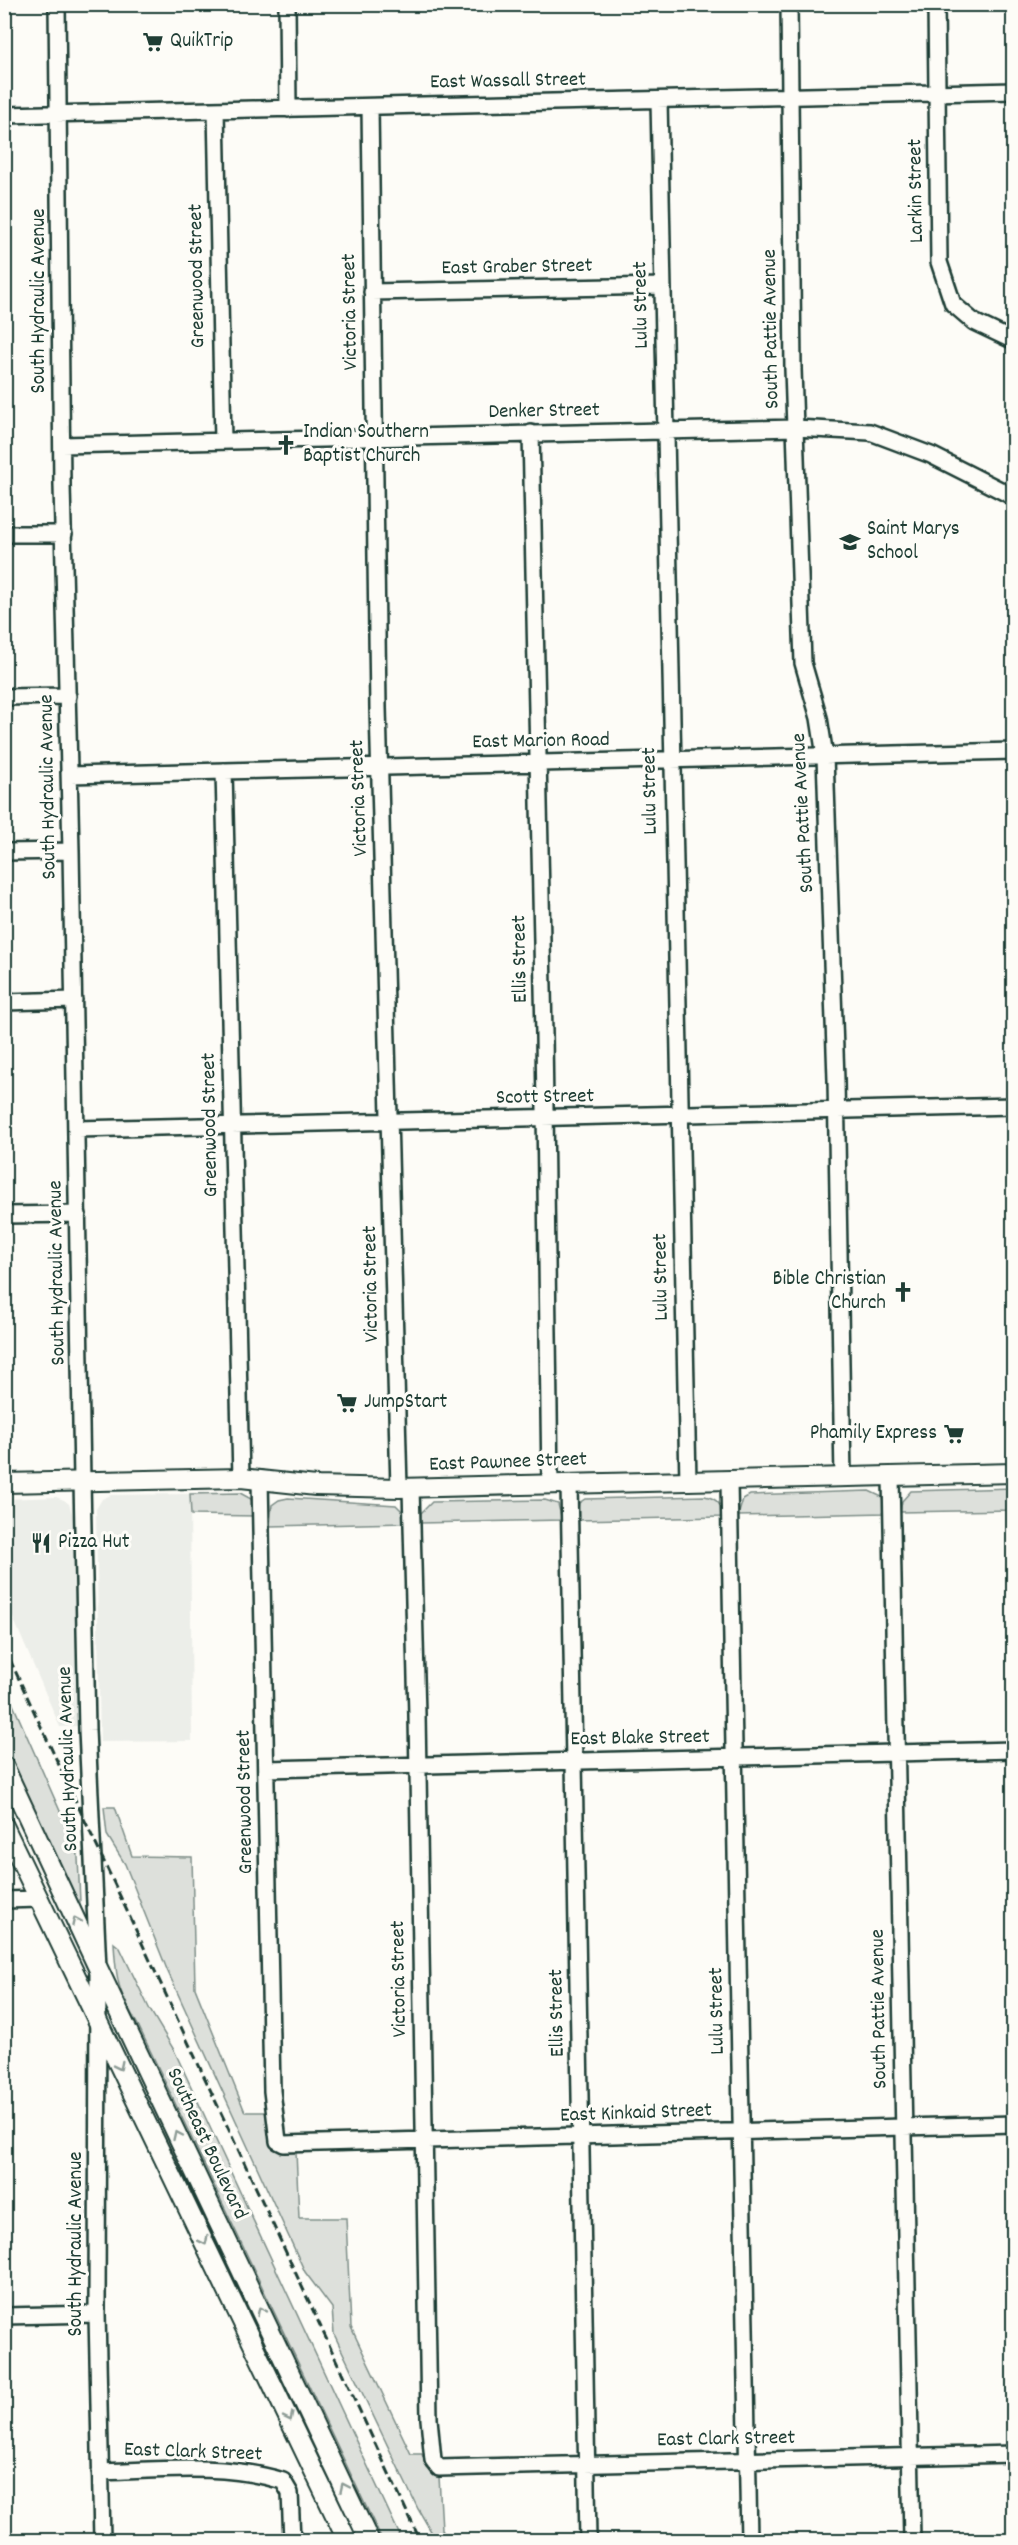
<svg xmlns="http://www.w3.org/2000/svg" width="1018" height="2545" font-family="Dekko,sans-serif">
<rect width="100%" height="100%" fill="#fdfcf7"/>
<filter id="ink" filterUnits="userSpaceOnUse"><feTurbulence type="fractalNoise" baseFrequency=".0167" numOctaves="2"/><feDisplacementMap in="SourceGraphic" scale="12" xChannelSelector="R" yChannelSelector="G"/><feConvolveMatrix kernelMatrix="1 2 1 2 8 2 1 2 1" color-interpolation-filters="sRGB"/></filter>
<g filter="url(#ink)">
<!-- built -->
<path fill="#eceee9" d="M190 1494 192 1741 100 1742 96 1509 102 1499 111 1495Z
M56 1497 64 1500 69 1504 74 1519 78 1726 60 1727 5 1599V1499Z"/>
<!-- green -->
<path fill="#dde0db" stroke="#7e8e88" stroke-width="1.5" d="M1013 1488V1510L900 1512 902 1501 911 1491Z
M869 1491 882 1497 886 1513 738 1516 743 1499 750 1495Z
M240 1493 251 1499 256 1516 191 1515 190 1494Z
M705 1496C718 1499 721 1504 723 1517L576 1520 579 1503 585 1499Z
M288 1498 396 1505 404 1513 406 1523 270 1526 272 1505 279 1500Z
M545 1500 558 1504 562 1520 420 1523 421 1513 432 1502Z
M4 1684 71 1836H77L80 1902 78 1906 75 1905 5 1752Z
M104 1807H115L132 1856 192 1857 195 1988 245 2112H266C268 2139 268 2147 296 2152L299 2218H346L351 2327 411 2454H422L427 2468 439 2477 442 2529 446 2540H436L418 2509 334 2334 332 2308 305 2272 168 1972 125 1864 107 1835Z
M114 1943 120 1948 150 2010 174 2050 402 2540H382L139 2027C119 1993 116 1983 114 1943Z"/>
<g fill="none" stroke-linecap="round" stroke-linejoin="round">
<!-- minor casing -->
<g stroke="#1f3d34" stroke-width="20">
<path id="minor" d="M57 4 62 485 71 851 82 1480 87 1730 98 1968 97 2314 102 2540
M287 4 288 109
M789 4 793 369 803 663 819 718 825 756 836 1080 843 1478
M936 4 939 262 953 304 974 322 1014 341
M659 100 688 1482
M370 107 378 708 399 1488
M216 110 223 441
M4 115 1014 91
M372 292 662 286
M531 433 544 1034 550 1485
M62 445 795 428 870 432 931 455 1014 497
M4 534H64
M4 697 68 696
M224 771 241 1478
M70 775 1014 751
M4 852 71 851
M4 1002 74 1000
M77 1129 1014 1106
M4 1215 78 1214
M891 1477 912 2540
M260 1479 272 2091 278 2141 284 2144 1014 2124
M729 1482 749 2540
M569 1484 588 2540
M411 1488 417 1715 429 2419 433 2460 439 2468 1014 2454
M267 1769 1014 1750
M4 1900 40 1899
M4 2316 97 2314
M100 2472C161 2470 225 2463 283 2481L290 2493 292 2540"/>
</g>
<!-- major casing -->
<g stroke="#1f3d34" stroke-width="22">
<path id="major" d="M4 1483 241 1478 316 1486 399 1488 1014 1473
M4 1766 98 1968 369 2540
M4 1826 347 2540"/>
</g>
<!-- minor -->
<use href="#minor" stroke="#fdfcf7" stroke-width="15"/>
<!-- major -->
<use href="#major" stroke="#fdfcf7" stroke-width="18"/>
<!-- rail -->
<path stroke="#1f3d34" stroke-width="3" stroke-dasharray="9 4.5" stroke-linecap="butt" d="M4 1647 420 2540"/>
</g>
<!-- one-way arrows -->
<defs><path id="oneway-chevron" d="M-2-3.5L2.5 0L-2 3.5" fill="none" stroke-width="1.6" stroke-linecap="round" stroke-linejoin="round" transform="scale(1.5)"/></defs>
<g stroke="#8e9c96">
<use href="#oneway-chevron" transform="translate(76 1921) rotate(-115)"/>
<use href="#oneway-chevron" transform="translate(119 2066) rotate(64)"/>
<use href="#oneway-chevron" transform="translate(177 2135) rotate(-115)"/>
<use href="#oneway-chevron" transform="translate(204 2241) rotate(64)"/>
<use href="#oneway-chevron" transform="translate(261 2311) rotate(-116)"/>
<use href="#oneway-chevron" transform="translate(289 2417) rotate(64)"/>
<use href="#oneway-chevron" transform="translate(344 2487) rotate(-115)"/>
</g>
</g>
<!-- icons -->
<defs>
<g id="supermarket-bare" transform="scale(1.62)"><path d="M-6-5.5h2.5l.6 2H6L4.5 2H-2.5L-4.4-4H-6ZM-1.5 3.2a1.3 1.3 0 1 0 .1 0ZM3 3.2a1.3 1.3 0 1 0 .1 0Z" fill="#1f3d34" stroke="#fdfcf7" stroke-width="2.5" paint-order="stroke"/></g>
<g id="church-bare" transform="scale(1.62)"><path d="M-1.2-6h2.4v3.5h3.3v2.4h-3.3V6h-2.4V-.1h-3.3v-2.4h3.3Z" fill="#1f3d34" stroke="#fdfcf7" stroke-width="2.5" paint-order="stroke"/></g>
<g id="school-bare" transform="scale(1.62)"><path d="M0-5L7-2L0 1L-7-2ZM-4 1L0 2.5L4 1V4Q0 6-4 4Z" fill="#1f3d34" stroke="#fdfcf7" stroke-width="2.5" paint-order="stroke"/></g>
<g id="restaurant-bare" transform="scale(1.62)"><path d="M-5-6h1v4h1v-4h1v4h1v-4h1v5L-1.5 .5V6h-2V.5L-5-1ZM5-6V6H3V1.5H1.5Q1.5-4 5-6Z" fill="#1f3d34" stroke="#fdfcf7" stroke-width="2.5" paint-order="stroke"/></g>
</defs>
<g fill-rule="evenodd">
<use href="#supermarket-bare" x="153" y="42"/>
<use href="#church-bare" x="286" y="445"/>
<use href="#school-bare" x="850" y="542"/>
<use href="#church-bare" x="903" y="1292"/>
<use href="#supermarket-bare" x="347" y="1403"/>
<use href="#supermarket-bare" x="954" y="1434"/>
<use href="#restaurant-bare" x="41" y="1543"/>
</g>
<g text-anchor="middle" dominant-baseline="central" stroke-width="6" stroke-linejoin="round" paint-order="stroke">
<!-- poi labels -->
<g font-size="21" fill="#1f3d34" stroke="#fdfcf7" text-anchor="start">
<text x="170" y="42">QuikTrip</text>
<text x="303" y="433">Indian Southern<tspan x="303" dy="24">Baptist Church</tspan></text>
<text x="867" y="530">Saint Marys<tspan x="867" dy="24">School</tspan></text>
<text x="886" y="1280" text-anchor="end">Bible Christian<tspan x="886" dy="24">Church</tspan></text>
<text x="364" y="1403">JumpStart</text>
<text x="937" y="1434" text-anchor="end">Phamily Express</text>
<text x="58" y="1543">Pizza Hut</text>
</g>
<!-- street labels -->
<g font-size="21" fill="#1f3d34" stroke="#fdfcf7">
<text transform="translate(508 82) rotate(-1)">East Wassall Street</text>
<text transform="translate(917 191) rotate(-91)">Larkin Street</text>
<text transform="translate(517 268) rotate(-1)">East Graber Street</text>
<text transform="translate(198 276) rotate(-91)">Greenwood Street</text>
<text transform="translate(40 301) rotate(-90)">South Hydraulic Avenue</text>
<text transform="translate(642 305) rotate(-91)">Lulu Street</text>
<text transform="translate(351 312) rotate(-91)">Victoria Street</text>
<text transform="translate(772 329) rotate(-91)">South Pattie Avenue</text>
<text transform="translate(544 412) rotate(-1)">Denker Street</text>
<text transform="translate(541 742) rotate(-1)">East Marion Road</text>
<text transform="translate(49 787) rotate(-91)">South Hydraulic Avenue</text>
<text transform="translate(651 791) rotate(-91)">Lulu Street</text>
<text transform="translate(360 798) rotate(-92)">Victoria Street</text>
<text transform="translate(804 813) rotate(-93)">South Pattie Avenue</text>
<text transform="translate(521 959) rotate(-91)">Ellis Street</text>
<text transform="translate(545 1098) rotate(-1)">Scott Street</text>
<text transform="translate(211 1125) rotate(-91)">Greenwood Street</text>
<text transform="translate(58 1273) rotate(-91)">South Hydraulic Avenue</text>
<text transform="translate(662 1277) rotate(-91)">Lulu Street</text>
<text transform="translate(372 1284) rotate(-91)">Victoria Street</text>
<text transform="translate(508 1463) rotate(-2)">East Pawnee Street</text>
<text transform="translate(640 1739) rotate(-1)">East Blake Street</text>
<text transform="translate(69 1759) rotate(-92)">South Hydraulic Avenue</text>
<text transform="translate(246 1802) rotate(-91)">Greenwood Street</text>
<text transform="translate(400 1979) rotate(-91)">Victoria Street</text>
<text transform="translate(880 2009) rotate(-91)">South Pattie Avenue</text>
<text transform="translate(718 2011) rotate(-91)">Lulu Street</text>
<text transform="translate(558 2013) rotate(-91)">Ellis Street</text>
<text transform="translate(636 2114) rotate(-2)">East Kinkaid Street</text>
<text transform="translate(206 2144) rotate(65)">Southeast Boulevard</text>
<text transform="translate(77 2244) rotate(-90)">South Hydraulic Avenue</text>
<text transform="translate(726 2440) rotate(-1)">East Clark Street</text>
<text transform="translate(193 2453) rotate(2)">East Clark Street</text>
</g>
</g>
<!-- margin -->
<rect width="1018" height="2545" fill="none" stroke="#fdfcf7" stroke-width="24"/>
<rect x="12" y="12" width="994" height="2521" fill="none" stroke="#1f3d34" stroke-width="2" filter="url(#ink)"/>
</svg>
